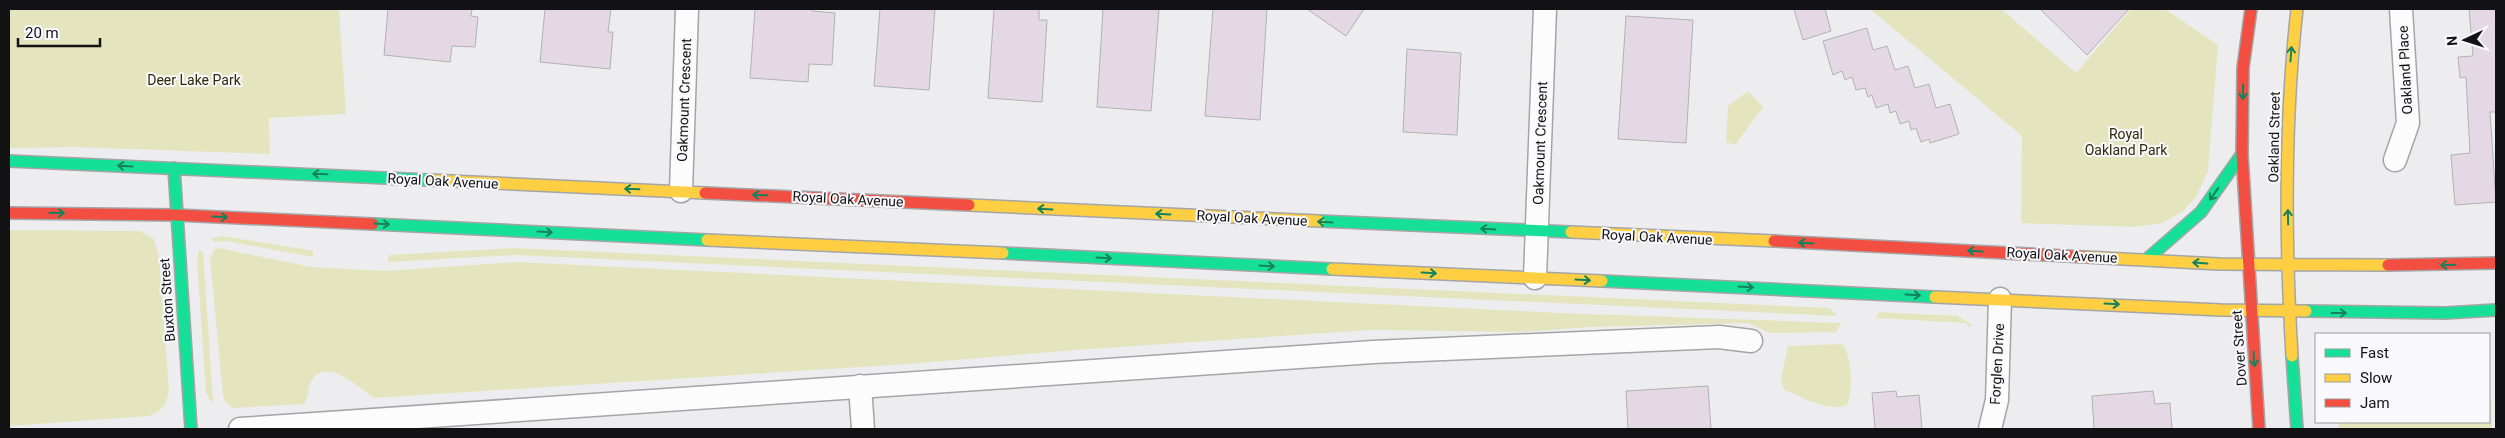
<svg xmlns="http://www.w3.org/2000/svg" width="2505" height="438" font-family="Roboto,sans-serif">
<rect width="100%" height="100%" fill="#ededef"/>
<!-- green -->
<path fill="#e4e5bf" d="M9 9H339L346 114 269 118 270 154 75 147 9 148Z
M1870 9H2001L2076 73 2131 9H2165L2218 45 2208 171 2196 197 2182 212 2162 223 2134 227 2021 223 2022 136Z
M1748 91 1763 107 1735 145 1726 142 1728 106Z
M9 230 139 231 154 239 159 257 169 390C167 403 162 412 149 416L9 426Z
M222 236 309 250 313 251V257L226 241 214 242 211 239Z
M219 248 311 267 385 271 516 262 1561 313 1841 323 1836 332 1771 333 1747 323 1590 327 1519 332 1372 330 1075 350 908 364 374 398C359 388 326 355 311 382 307 390 309 397 304 404L234 408 226 403 223 396 210 259 214 250Z
M515 248 1829 308 1837 316 515 255 388 262 389 255Z
M199 250 203 252 213 400 211 403 206 392 197 261Z
M1879 312 1958 316 1972 325 1969 327 1966 323 1876 318Z
M1842 344C1853 357 1853 390 1847 405 1828 413 1801 396 1784 390L1781 379 1788 346Z
M2489 370 2492 429H2339V422H2489Z"/>
<!-- building -->
<path fill="#e5d8e5" stroke="#b2b1b2" d="M388 9H472L471 16 478 17 475 47 452 46 450 62 384 55Z
M545 9H611L608 32H613L610 69 540 62Z
M755 9H813L812 11 835 13 832 65 809 64 808 82 750 78Z
M880 9H935L929 90 874 86Z
M994 9H1039V20H1047L1042 102 988 98Z
M1103 9H1159L1151 111 1097 107Z
M1213 9H1267L1260 120 1205 116Z
M1307 9H1364L1346 36Z
M1794 9H1825L1831 31 1803 40Z
M2040 9H2129L2087 55Z
M2469 9H2496V112H2490L2496 202 2455 205 2451 155 2470 153 2466 77 2460 78 2458 57 2473 56Z
M1626 16 1693 20 1686 143 1618 139Z
M1867 28 1873 50 1887 46 1895 70 1908 66 1915 88 1929 84 1936 108 1950 104 1959 134 1930 143 1929 139 1921 142 1916 128 1911 130 1909 121 1900 124 1896 111 1890 113 1888 104 1876 108 1872 95 1868 97 1865 88 1856 90 1852 77 1845 80 1842 71 1833 75 1823 41Z
M1407 49 1461 53 1457 135 1403 132Z
M1708 386 1711 429H1628L1626 391Z
M1896 391 1897 397 1919 395 1922 429H1875L1872 393Z
M2153 391 2155 404 2170 403 2172 429H2094L2092 396Z"/>
<g fill="none" stroke-linecap="round" stroke-linejoin="round">
<!-- street casing -->
<g stroke="#a5a5a7" stroke-width="25">
<path id="street" d="M2395 160 2408 123 2401 9
M681 191 687 9
M1535 278 1545 9
M860 386 863 429
M240 429 1373 352 1719 337 1751 341
M1990 429 1997 400 2000 299"/>
</g>
<!-- fast casing -->
<g stroke="#a5a5a7" stroke-width="14">
<path id="fast" d="M9 161 429 180
M174 168 191 429
M1319 221 1571 232
M373 224 707 240
M1003 253 1332 269
M2146 260 2201 212 2242 154
M1602 281 1935 297
M2306 311 2445 313 2496 310
M2292 356 2297 429"/>
</g>
<!-- slow casing -->
<g stroke="#a5a5a7" stroke-width="14">
<path id="slow" d="M429 180 705 193
M969 205 1319 221
M1571 232 1774 241
M707 240 1003 253
M2085 257 2219 264 2388 265
M1332 269 1602 281
M1935 297 2221 310 2306 311
M2292 356C2285 240 2284 125 2297 9"/>
</g>
<!-- jam casing -->
<g stroke="#a5a5a7" stroke-width="14">
<path id="jam" d="M2251 9 2243 68 2242 154 2259 429
M705 193 969 205
M9 213 176 215 373 224
M1774 241 2085 257
M2388 265 2496 263"/>
</g>
<!-- street -->
<use href="#street" stroke="#fcfcfd" stroke-width="22"/>
<!-- fast -->
<use href="#fast" stroke="#16e098" stroke-width="11"/>
<!-- slow -->
<use href="#slow" stroke="#ffcf43" stroke-width="11"/>
<!-- jam -->
<use href="#jam" stroke="#f24e42" stroke-width="11"/>
</g>
<!-- one-way arrows -->
<defs><path id="oneway-shaft" d="M-6 0H5M1.5-3L5.5 0L1.5 3" fill="none" stroke-width="1.6" stroke-linecap="round" stroke-linejoin="round" transform="scale(1.25)"/></defs>
<g stroke="#14835d">
<use href="#oneway-shaft" transform="translate(2291 54) rotate(-86)"/>
<use href="#oneway-shaft" transform="translate(2243 92) rotate(91)"/>
<use href="#oneway-shaft" transform="translate(125 166) rotate(-177)"/>
<use href="#oneway-shaft" transform="translate(320 174) rotate(-178)"/>
<use href="#oneway-shaft" transform="translate(632 189) rotate(-178)"/>
<use href="#oneway-shaft" transform="translate(2214 194) rotate(125)"/>
<use href="#oneway-shaft" transform="translate(760 195) rotate(-177)"/>
<use href="#oneway-shaft" transform="translate(1045 209) rotate(-177)"/>
<use href="#oneway-shaft" transform="translate(57 213) rotate(1)"/>
<use href="#oneway-shaft" transform="translate(1163 214) rotate(-177)"/>
<use href="#oneway-shaft" transform="translate(220 217) rotate(3)"/>
<use href="#oneway-shaft" transform="translate(2288 217) rotate(-91)"/>
<use href="#oneway-shaft" transform="translate(1325 222) rotate(-177)"/>
<use href="#oneway-shaft" transform="translate(382 224) rotate(3)"/>
<use href="#oneway-shaft" transform="translate(1488 229) rotate(-177)"/>
<use href="#oneway-shaft" transform="translate(545 232) rotate(3)"/>
<use href="#oneway-shaft" transform="translate(1806 243) rotate(-177)"/>
<use href="#oneway-shaft" transform="translate(1975 251) rotate(-177)"/>
<use href="#oneway-shaft" transform="translate(1104 258) rotate(3)"/>
<use href="#oneway-shaft" transform="translate(2200 263) rotate(-176)"/>
<use href="#oneway-shaft" transform="translate(2448 265) rotate(178)"/>
<use href="#oneway-shaft" transform="translate(1267 266) rotate(3)"/>
<use href="#oneway-shaft" transform="translate(1429 273) rotate(3)"/>
<use href="#oneway-shaft" transform="translate(1583 280) rotate(3)"/>
<use href="#oneway-shaft" transform="translate(1746 287) rotate(3)"/>
<use href="#oneway-shaft" transform="translate(1913 295) rotate(3)"/>
<use href="#oneway-shaft" transform="translate(2112 304) rotate(3)"/>
<use href="#oneway-shaft" transform="translate(2339 313)"/>
<use href="#oneway-shaft" transform="translate(2254 359) rotate(86)"/>
</g>
<g text-anchor="middle" dominant-baseline="central" stroke-width="4" stroke-linejoin="round" paint-order="stroke">
<!-- street labels -->
<g font-size="14" fill="#121214" stroke="#f9f9fd">
<text transform="translate(2405 70) rotate(-93)">Oakland Place</text>
<text transform="translate(684 100) rotate(-88)">Oakmount Crescent</text>
<text transform="translate(2274 137) rotate(-89)">Oakland Street</text>
<text transform="translate(1540 143) rotate(-88)">Oakmount Crescent</text>
<text transform="translate(443 181) rotate(3)">Royal Oak Avenue</text>
<text transform="translate(848 199) rotate(3)">Royal Oak Avenue</text>
<text transform="translate(1252 218) rotate(3)">Royal Oak Avenue</text>
<text transform="translate(1657 237) rotate(3)">Royal Oak Avenue</text>
<text transform="translate(2062 255) rotate(3)">Royal Oak Avenue</text>
<text transform="translate(167 300) rotate(-94)">Buxton Street</text>
<text transform="translate(2239 348) rotate(-94)">Dover Street</text>
<text transform="translate(1997 364) rotate(-87)">Forglen Drive</text>
</g>
<!-- park labels -->
<g font-size="14" fill="#2b2c06" stroke="#f9f9fd">
<text x="194" y="80">Deer Lake Park</text>
<text x="2126" y="134">Royal<tspan x="2126" dy="16">Oakland Park</tspan></text>
</g>
</g>
<!-- border -->
<rect width="2505" height="438" fill="none" stroke="#121214" stroke-width="20"/>
<!-- legend -->
<rect x="2315" y="333" width="175" height="90" fill="#f9f9fd" stroke="#9d9da0"/>
<rect x="2325" y="349" width="25" height="8" fill="#16e098" stroke="#9d9da0"/>
<text x="2360" y="358" font-size="15" fill="#121214">Fast</text>
<rect x="2325" y="374" width="25" height="8" fill="#ffcf43" stroke="#9d9da0"/>
<text x="2360" y="383" font-size="15" fill="#121214">Slow</text>
<rect x="2325" y="399" width="25" height="8" fill="#f24e42" stroke="#9d9da0"/>
<text x="2360" y="408" font-size="15" fill="#121214">Jam</text>
<!-- north arrow -->
<g transform="translate(2465 40) rotate(266)" stroke="#f9f9fd" stroke-width="4" paint-order="stroke">
<path d="M0-4L9 19L0 12L-9 19Z" fill="#121214"/>
<text y="-8" font-size="14" font-weight="bold" text-anchor="middle" fill="#121214">N</text>
</g>
<!-- scale -->
<path d="M18 38v8h82v-8" fill="none" stroke="#121214" stroke-width="2.5"/>
<text x="25" y="38" font-size="15" fill="#121214" stroke="#f9f9fd" stroke-width="4" paint-order="stroke">20 m</text>
</svg>
